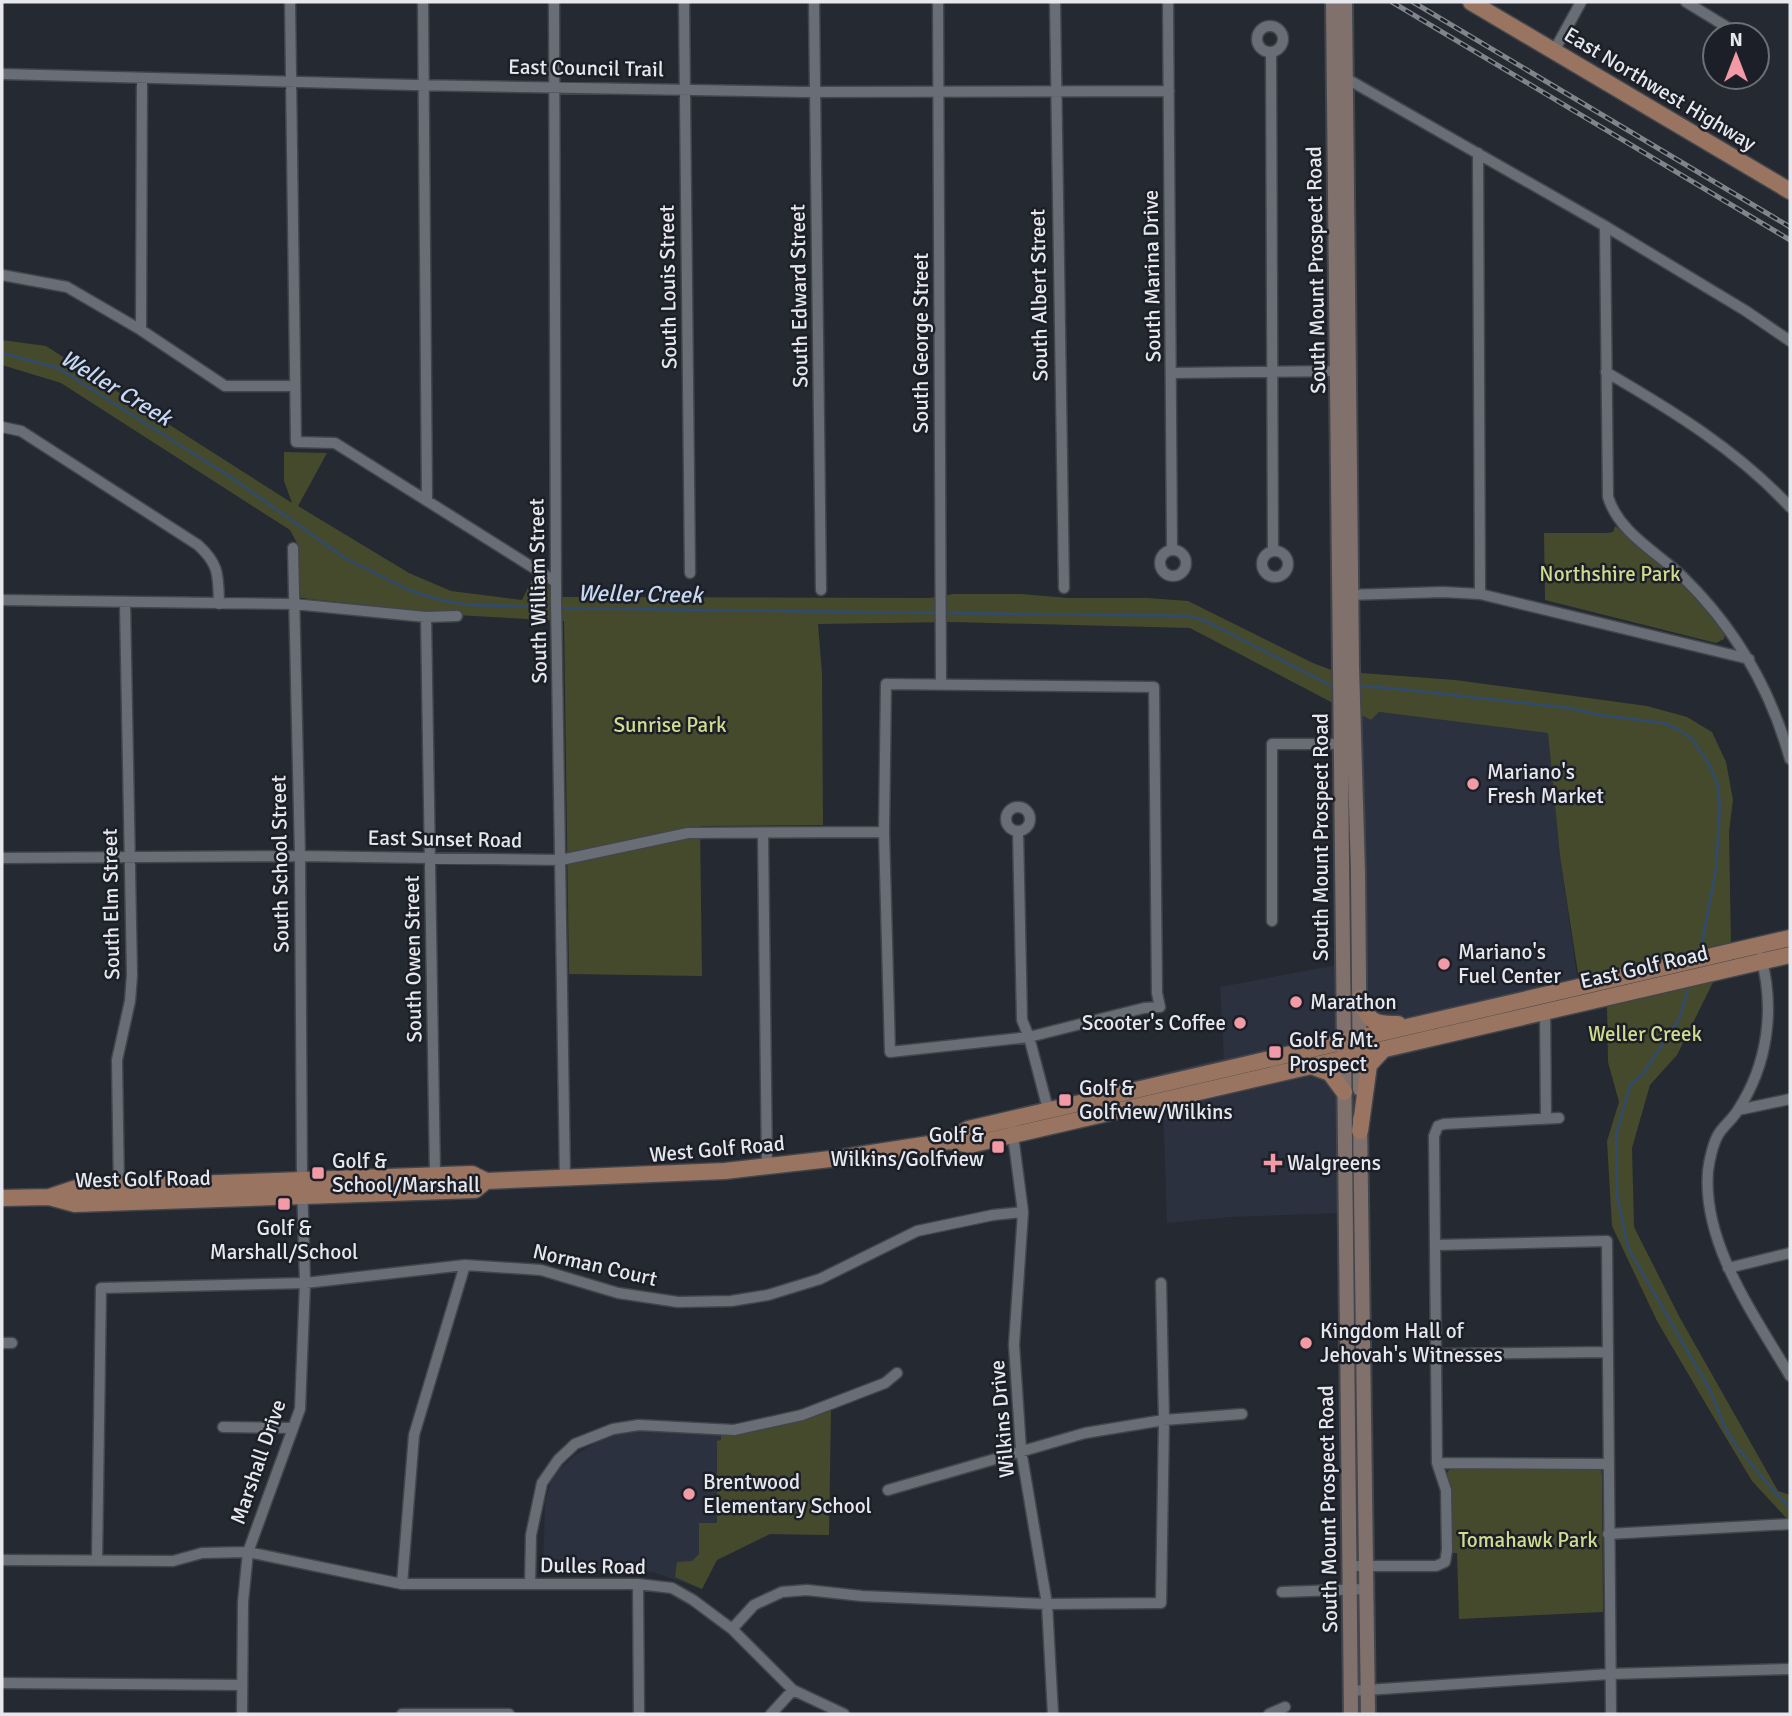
<svg xmlns="http://www.w3.org/2000/svg" width="1792" height="1716" font-family="Signika,sans-serif">
<rect width="100%" height="100%" fill="#252931"/>
<!-- built -->
<path fill="#2b313e" d="M1379 712 1548 733 1560 856 1582 1010 1377 1062 1372 1073 1366 1212 1229 1217 1167 1223 1162 1073 1224 1058 1220 987 1337 965 1331 719 1361 715 1371 720Z
M637 1429 721 1434 829 1535 770 1534 717 1559 702 1589 653 1572 543 1570 545 1503 550 1484 557 1472 575 1455 603 1438Z"/>
<!-- green -->
<path fill="#464a2d" d="M2 340 46 346 292 503 284 481V452L327 453 298 506 409 573 451 591 522 600 534 576 549 586 553 597 930 598 953 594H1021L1068 598H1147L1188 601 1313 663 1334 671 1455 680 1647 706 1687 717 1712 732 1726 762 1733 800 1729 832 1731 946 1677 1055 1650 1085 1632 1148 1634 1227 1680 1318 1778 1491 1790 1495V1522L1752 1481 1710 1411 1657 1321 1612 1226 1607 1141 1619 1102 1608 1062 1607 1004 1674 987 1690 953 1579 980 1560 856 1548 733 1379 712 1371 720 1361 715 1360 698 1331 702 1190 628 953 622 818 624 822 674 823 825 700 826 702 976 569 974 564 621 456 615 301 598 299 593 298 545 290 530 61 383 2 365Z
M1615 526C1656 558 1694 591 1725 633L1724 639 1716 643 1545 600 1544 533H1607L1613 532Z
M831 1408 829 1535 770 1534 717 1560 702 1589 675 1577 677 1562 692 1561 699 1554V1523H717V1441L721 1440V1434Z
M1594 1467 1601 1470 1602 1475 1603 1612 1459 1619 1457 1553H1452L1451 1493 1446 1475 1449 1470 1455 1468Z"/>
<g fill="none" stroke-linecap="round" stroke-linejoin="round">
<!-- stream -->
<path stroke="#304b71" stroke-width="2.5" d="M2 353 58 368 232 478 345 558 409 590 439 600 469 605 553 607
M559 608 937 613
M944 613 1190 616 1208 622 1330 685
M1356 686 1389 688 1570 708 1600 715 1663 723 1678 729 1691 738 1709 764 1718 786 1720 806 1716 870 1701 947
M1687 991 1680 1017 1643 1074 1630 1086 1616 1135 1617 1195 1628 1248 1710 1390 1726 1430 1737 1447 1773 1490 1790 1507"/>
<!-- street casing -->
<g stroke="#42454b" stroke-width="13">
<path id="street" d="M290 2 296 442 335 443 556 582
M423 2 427 500
M554 2 556 600 565 1179
M684 2 690 573
M814 2 821 590
M938 2 941 685
M1055 2 1064 588
M1168 2 1172 550
M1686 2 1740 35
M1257 39a13 13 0 1 1 26 0a13 13 0 1 1-26 0Z
M1757 45 1763 49
M1554 51 1581 2
M1271 53 1273 551
M2 74 413 85 804 92 1169 91
M1342 76 1605 226 1746 311 1790 341
M1478 153 1480 594
M1605 226 1608 497C1619 533 1657 552 1683 577 1735 628 1771 690 1790 759
M2 275 67 287 141 330 225 386H295
M141 330 142 78
M1606 372C1673 411 1737 450 1790 507
M1172 373 1342 371
M2 427 21 431 198 545C220 565 218 576 219 604
M1160 563a13 13 0 1 1 26 0a13 13 0 1 1-26 0Z
M1262 564a13 13 0 1 1 26 0a13 13 0 1 1-26 0Z
M1347 595 1443 592 1480 594 1749 659
M2 600 294 604 426 617 457 616
M426 617 435 1175
M886 684 1154 687 1157 993 1160 1007 1144 1008 1029 1037 890 1052 884 832Z
M1006 819a12 12 0 1 1 24 0a12 12 0 1 1-24 0Z
M1018 831 1022 1020 1029 1037 1049 1113
M763 834 767 1167
M2 858 300 856 561 860 688 833 884 832
M1272 921V744H1347
M1761 957C1775 1009 1768 1064 1738 1110 1733 1119 1723 1126 1718 1135 1713 1144 1709 1161 1708 1171 1702 1244 1755 1316 1790 1376
M1545 1012 1546 1119
M1738 1110 1790 1099
M1011 1120 1023 1212 1014 1345 1021 1450 1047 1604 1053 1714
M119 1189 117 1060 130 1001 132 975 125 603
M1436 1245 1607 1241 1611 1714
M1728 1268 1790 1253
M2 1343H12
M1436 1354 1607 1352
M223 1427 292 1428
M1437 1463 1608 1464
M888 1490 1085 1433 1164 1420 1242 1414
M1608 1534 1790 1524
M2 1560 173 1561 202 1553 248 1552 402 1584H638L672 1588 693 1600 732 1629 793 1690 844 1714
M97 1560 101 1288 305 1283 465 1265 541 1270 618 1293 678 1302 731 1301 768 1295 820 1279 917 1231 993 1215 1023 1212
M1350 1566H1436L1445 1562 1447 1550 1446 1490 1437 1463 1434 1136 1438 1126 1444 1124 1559 1118
M402 1584 414 1435 465 1265
M530 1584 531 1535 542 1483 558 1460 575 1444 613 1429 639 1425 734 1430 802 1415 885 1383 897 1373
M638 1584 639 1714
M1282 1592 1366 1589
M732 1629 754 1605 782 1592 807 1590 862 1596 1047 1604 1161 1603 1164 1420 1161 1283
M2 1683 242 1685
M1351 1691 1610 1674 1790 1669
M242 1714 243 1602 248 1552 300 1409 305 1283 302 1180 300 856 293 548
M402 1714H509
M771 1714 793 1690
M1269 1714 1285 1707"/>
</g>
<!-- secondary casing -->
<g stroke="#42454b" stroke-width="18">
<path id="secondary" d="M1333 2 1351 1714
M1345 2 1352 666 1358 873 1360 1089
M1360 1119 1368 1714"/>
</g>
<!-- primary casing -->
<g stroke="#42454b" stroke-width="19">
<path id="primary" d="M1471 2 1790 191
M1360 998C1367 1021 1374 1025 1398 1024
M1314 1067 1330 1073 1344 1092
M1360 1131 1369 1065 1382 1051
M949 1141 968 1129 1790 938
M49 1197 75 1204 475 1190 486 1181
M2 1198 49 1197 76 1188 472 1174 486 1181 725 1171 839 1158 949 1141 970 1145 1790 955"/>
</g>
<!-- street -->
<use href="#street" stroke="#696d76" stroke-width="10"/>
<!-- secondary -->
<use href="#secondary" stroke="#81716c" stroke-width="14"/>
<!-- primary -->
<use href="#primary" stroke="#997461" stroke-width="16"/>
<!-- rail casing -->
<g stroke="#81848b" stroke-width="5">
<path id="rail" d="M1392 2 1790 240
M1413 2 1790 227"/>
</g>
<!-- rail -->
<use href="#rail" stroke="#1c1f27" stroke-width="2.5" stroke-dasharray="8" stroke-linecap="butt"/>
</g>
<!-- markers -->
<g fill="#f39aa7" stroke="#1c1f27" stroke-width="2.5">
<circle cx="1473" cy="784" r="7"/>
<circle cx="1444" cy="964" r="7"/>
<circle cx="1296" cy="1002" r="7"/>
<circle cx="1240" cy="1023" r="7"/>
<rect x="1268" y="1045" width="14" height="14" rx="3.5"/>
<rect x="1058" y="1093" width="14" height="14" rx="3.5"/>
<rect x="991" y="1140" width="14" height="14" rx="3.5"/>
<path d="M1269.5 1152.5h7v7h7v7h-7v7h-7v-7h-7v-7h7z"/>
<rect x="311" y="1166" width="14" height="14" rx="3.5"/>
<rect x="277" y="1197" width="14" height="14" rx="3.5"/>
<circle cx="1306" cy="1343" r="7"/>
<circle cx="689" cy="1494" r="7"/>
</g>
<g text-anchor="middle" dominant-baseline="central" stroke-width="5" stroke-linejoin="round" paint-order="stroke">
<!-- street labels -->
<g font-size="21" fill="#e6e8ee" stroke="#1c1f27">
<text transform="translate(586 68) rotate(1)">East Council Trail</text>
<text transform="translate(1660 89) rotate(31)">East Northwest Highway</text>
<text transform="translate(1316 270) rotate(-91)">South Mount Prospect Road</text>
<text transform="translate(1152 276) rotate(-91)">South Marina Drive</text>
<text transform="translate(668 287) rotate(-91)">South Louis Street</text>
<text transform="translate(1039 295) rotate(-91)">South Albert Street</text>
<text transform="translate(799 296) rotate(-91)">South Edward Street</text>
<text transform="translate(921 343) rotate(-90)">South George Street</text>
<text transform="translate(538 591) rotate(-91)">South William Street</text>
<text transform="translate(1321 837) rotate(-90)">South Mount Prospect Road</text>
<text transform="translate(445 839) rotate(1)">East Sunset Road</text>
<text transform="translate(280 864) rotate(-91)">South School Street</text>
<text transform="translate(111 904) rotate(-91)">South Elm Street</text>
<text transform="translate(413 959) rotate(-91)">South Owen Street</text>
<text transform="translate(1644 967) rotate(-13)">East Golf Road</text>
<text transform="translate(717 1149) rotate(-5)">West Golf Road</text>
<text transform="translate(143 1179) rotate(-1)">West Golf Road</text>
<text transform="translate(595 1265) rotate(13)">Norman Court</text>
<text transform="translate(1002 1419) rotate(-95)">Wilkins Drive</text>
<text transform="translate(258 1462) rotate(-71)">Marshall Drive</text>
<text transform="translate(1328 1509) rotate(-91)">South Mount Prospect Road</text>
<text transform="translate(593 1566) rotate(1)">Dulles Road</text>
</g>
<!-- park labels -->
<g font-size="21" fill="#d1db8d" stroke="#1c1f27">
<text x="1610" y="574">Northshire Park</text>
<text x="670" y="725">Sunrise Park</text>
<text x="1645" y="1034">Weller Creek</text>
<text x="1528" y="1540">Tomahawk Park</text>
</g>
<!-- poi labels -->
<g font-size="21" fill="#e6e8ee" stroke="#1c1f27" text-anchor="start">
<text x="1487" y="772">Mariano's<tspan x="1487" dy="24">Fresh Market</tspan></text>
<text x="1458" y="952">Mariano's<tspan x="1458" dy="24">Fuel Center</tspan></text>
<text x="1310" y="1002">Marathon</text>
<text x="1226" y="1023" text-anchor="end">Scooter's Coffee</text>
<text x="1289" y="1040">Golf &amp; Mt.<tspan x="1289" dy="24">Prospect</tspan></text>
<text x="1079" y="1088">Golf &amp;<tspan x="1079" dy="24">Golfview/Wilkins</tspan></text>
<text x="984" y="1135" text-anchor="end">Golf &amp;<tspan x="984" dy="24">Wilkins/Golfview</tspan></text>
<text x="332" y="1161">Golf &amp;<tspan x="332" dy="24">School/Marshall</tspan></text>
<text x="1287" y="1163">Walgreens</text>
<text x="284" y="1228" text-anchor="middle">Golf &amp;<tspan x="284" dy="24">Marshall/School</tspan></text>
<text x="1320" y="1331">Kingdom Hall of<tspan x="1320" dy="24">Jehovah's Witnesses</tspan></text>
<text x="703" y="1482">Brentwood<tspan x="703" dy="24">Elementary School</tspan></text>
</g>
<!-- water labels -->
<g font-size="23" font-style="italic" fill="#c7d9f2" stroke="#1c1f27">
<text transform="translate(116 388) rotate(31)">Weller Creek</text>
<text transform="translate(640 594) rotate(1)">Weller Creek</text>
</g>
</g>
<!-- border -->
<rect width="1792" height="1716" fill="none" stroke="#e6e8ee" stroke-width="7"/>
<!-- north arrow -->
<g transform="translate(1736 56)"><circle r="33" fill="#1c1f27" stroke="#6d6f77" stroke-width="2"/>
<path d="M0-5L12 26L0 18L-12 26Z" fill="#f39aa7"/>
<text y="-10" font-size="19" font-weight="bold" text-anchor="middle" fill="#e6e8ee">N</text>
</g>
</svg>
